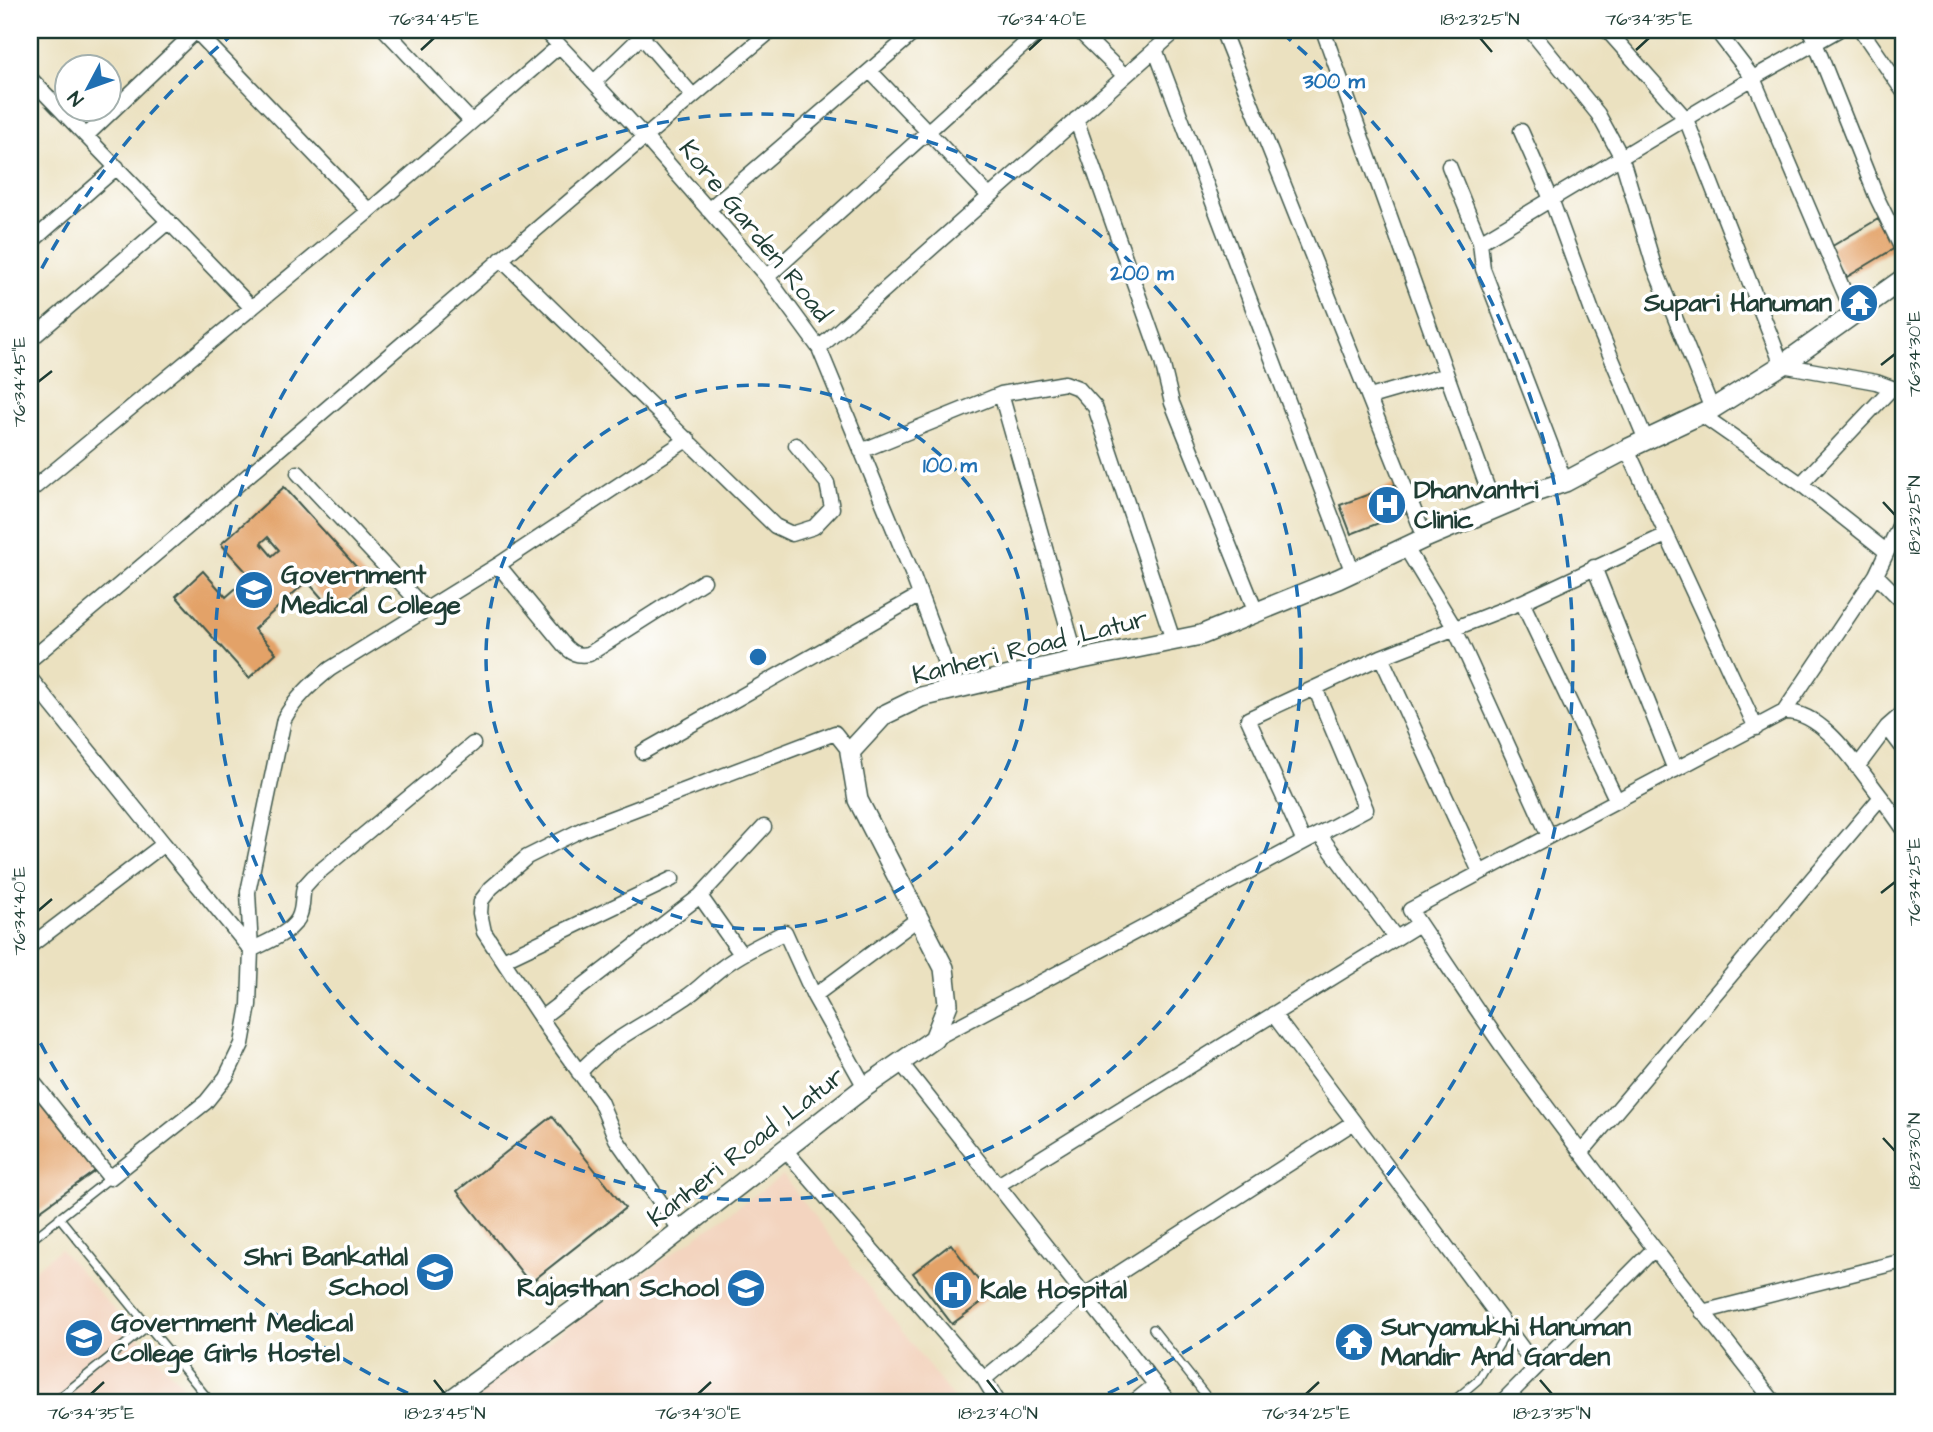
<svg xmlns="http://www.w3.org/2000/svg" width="1933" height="1432" font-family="'Architects Daughter',sans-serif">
<rect width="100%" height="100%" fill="#fff"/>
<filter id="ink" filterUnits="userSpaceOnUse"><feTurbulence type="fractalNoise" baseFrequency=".0143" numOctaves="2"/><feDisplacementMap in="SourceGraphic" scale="14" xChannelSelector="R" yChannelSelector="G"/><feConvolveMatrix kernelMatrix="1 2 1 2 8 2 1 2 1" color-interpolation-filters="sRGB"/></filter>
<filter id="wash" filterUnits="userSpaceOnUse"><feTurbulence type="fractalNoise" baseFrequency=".00686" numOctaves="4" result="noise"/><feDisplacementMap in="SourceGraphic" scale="28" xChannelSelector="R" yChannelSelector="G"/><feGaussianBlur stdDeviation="1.57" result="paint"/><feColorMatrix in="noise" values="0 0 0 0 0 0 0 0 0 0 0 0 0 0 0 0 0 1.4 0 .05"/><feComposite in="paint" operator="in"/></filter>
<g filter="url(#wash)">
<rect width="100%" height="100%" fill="#ebe1c0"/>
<!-- built -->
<path fill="#f3d4bf" d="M783 1175 956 1402H462Z
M60 1249 197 1402H30V1273Z"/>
<g id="blocks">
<!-- building -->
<path fill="#e3a268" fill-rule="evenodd" d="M1878 219 1895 248 1847 277 1829 248Z
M1396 484 1407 512 1351 534 1340 505Z
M284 487 369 581 334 612 307 581 254 629 276 653 249 678 176 596 203 571 226 597 250 576 221 544ZM268 537 279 550 272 556 261 543Z
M30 1090 95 1171 30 1218Z
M552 1116 625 1208 530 1283 457 1191Z
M951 1244 990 1296 952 1324 913 1273Z"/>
</g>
</g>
<g filter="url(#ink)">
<use href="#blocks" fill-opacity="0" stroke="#3e5649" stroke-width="2"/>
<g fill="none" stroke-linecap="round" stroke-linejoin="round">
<!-- lane casing -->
<g stroke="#3e5649" stroke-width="10">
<path id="lane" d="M59 1217 148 1326
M30 1241 110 1178
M1153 1329 1211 1402
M54 1402 148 1326 211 1402
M1452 1402 1478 1380 1508 1330"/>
</g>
<!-- street casing -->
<g stroke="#3e5649" stroke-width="17">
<path id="street" d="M195 30 369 211
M385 30 471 121
M545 30 644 136 767 277 819 348 912 573 955 690
M636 30 693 96
M1078 30 1125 76
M1222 30 1425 538
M1323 30 1495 509
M1530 30 1598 114 1621 156 1654 266 1712 409
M1607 30 1686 119 1782 365 1876 382 1903 392
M1716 30 1753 78 1854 315
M1810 30 1877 198 1903 251
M1861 30 1903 91
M1155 49 1353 573
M870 71 989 196
M30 78 252 308
M594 82 648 30
M1076 119 1162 362 1172 403 1256 612
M1521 131 1551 199 1593 314 1646 440
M87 135 197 30
M1449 166 1480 242
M708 210 917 30
M30 243 117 167
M501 259 775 526 792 534 814 527 832 508 827 483 796 445
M767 277 1040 30
M30 340 169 221
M819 348 1177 30
M1001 394 1077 660
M1370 397 1446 375
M1702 415 1801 484 1892 388
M1627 449 1756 728
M861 451 1001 394 1065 383 1078 388 1095 407 1173 640
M298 473 426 610
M1565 482 1483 269 1480 242 1753 78 1838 30
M1801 484 1887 552
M30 491 369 211 559 46
M1406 548 1454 627 1549 836
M498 565 563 644C572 654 577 656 589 654L704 581
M1594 567 1675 770
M1876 575 1903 602
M1522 602 1617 801
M1381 657 1480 872
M30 660C279 452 523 238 772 30
M30 678 164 844 30 946
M1784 712 1876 575 1903 518
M1887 727 1903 748
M643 752 920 595
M1857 767 1887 727 1903 713
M1319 834 1396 938
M1304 842 1248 719 1381 657 1522 602 1666 535
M164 844 251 950C266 942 295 932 300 914 303 906 302 895 304 887L313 877 473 744
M700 896 741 954
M503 960 672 879
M1273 1014 1354 1122
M541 1018 700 896 764 827
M934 1039 1366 809 1315 688
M901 1063 1169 1402
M579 1073C611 1037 647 1024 685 998 699 989 710 976 723 967 742 952 764 943 785 932L814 996
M30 1078 110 1178 206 1102 226 1077 242 1044 249 1005 251 950 248 892 284 719C296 698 311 684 330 669L498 565 688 439
M865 1087 814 996 919 918
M786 1151 984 1379 1085 1295 1354 1122 1536 1367
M1581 1153 1881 797 1903 828
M998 1185 1419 924
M681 1231 616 1139 600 1101 548 1029 484 932 480 913 481 901 491 888 527 857 583 829 835 733 850 752
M1702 1312 1903 1261
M984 1379 998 1402
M1134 1402 1155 1385
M1502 1402 1654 1249
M1774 1402C1685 1289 1597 1176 1512 1060 1477 1011 1444 960 1410 910L1784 712C1823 710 1858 768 1881 797"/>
</g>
<!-- secondary casing -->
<g stroke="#3e5649" stroke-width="22">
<path id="secondary" d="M448 1402 640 1262 865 1087 934 1039 948 1004 944 968 858 800 850 752 884 715 921 697 1077 660 1201 635 1338 579 1425 538 1529 494 1565 482 1627 449 1712 409 1782 365 1903 279"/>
</g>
<!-- lane -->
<use href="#lane" stroke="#fff" stroke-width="7"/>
<!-- street -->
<use href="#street" stroke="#fff" stroke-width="14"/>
<!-- secondary -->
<use href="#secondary" stroke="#fff" stroke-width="19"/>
</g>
</g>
<!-- ticks -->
<path fill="none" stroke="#1f3d34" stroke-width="2.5" d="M1480 38 1492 52M421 50 434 38M1029 50 1042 38M1636 50 1649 38M1881 365 1895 354M38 382 52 371M1883 502 1895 515M1881 893 1895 882M38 911 52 899M1883 1138 1895 1151M434 1380 445 1394M987 1380 998 1394M1540 1380 1552 1394M91 1394 104 1382M698 1394 711 1382M1306 1394 1319 1382"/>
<!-- distance rings -->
<g fill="none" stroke="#1f6fb2" stroke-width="3.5" stroke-dasharray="12 9">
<circle cx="758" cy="657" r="272"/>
<circle cx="758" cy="657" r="543"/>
<path d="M427 1402A815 815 0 0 1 32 1027M32 287A815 815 0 0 1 234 33M1282 33A815 815 0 0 1 1089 1402"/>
</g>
<!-- icons -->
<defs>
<g id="temple-disc" transform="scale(2.0125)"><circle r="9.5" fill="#1f6fb2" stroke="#fff"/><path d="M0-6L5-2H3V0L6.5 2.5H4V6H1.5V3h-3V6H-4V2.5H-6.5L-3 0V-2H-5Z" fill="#fff"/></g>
<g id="hospital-disc" transform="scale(2.0125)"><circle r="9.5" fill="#1f6fb2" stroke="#fff"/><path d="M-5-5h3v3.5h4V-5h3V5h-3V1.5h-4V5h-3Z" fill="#fff"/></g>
<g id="university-disc" transform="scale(2.0125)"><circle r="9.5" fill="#1f6fb2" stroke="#fff"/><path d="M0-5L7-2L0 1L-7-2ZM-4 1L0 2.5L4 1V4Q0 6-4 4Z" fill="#fff"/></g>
<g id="school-disc" transform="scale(2.0125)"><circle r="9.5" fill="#1f6fb2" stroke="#fff"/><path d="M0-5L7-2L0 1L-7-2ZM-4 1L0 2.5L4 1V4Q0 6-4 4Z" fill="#fff"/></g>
</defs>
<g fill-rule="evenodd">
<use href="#temple-disc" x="1859" y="303"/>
<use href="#hospital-disc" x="1387" y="505"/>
<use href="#university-disc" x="254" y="590"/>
<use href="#school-disc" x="435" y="1272"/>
<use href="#school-disc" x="746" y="1288"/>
<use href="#hospital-disc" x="953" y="1290"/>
<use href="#university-disc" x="84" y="1338"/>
<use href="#temple-disc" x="1354" y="1342"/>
</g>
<g text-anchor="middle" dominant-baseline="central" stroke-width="7" stroke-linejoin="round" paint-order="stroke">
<!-- street labels -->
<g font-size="26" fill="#1f3d34" stroke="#fff">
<text transform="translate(755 231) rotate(51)">Kore Garden Road</text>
<text transform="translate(1030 647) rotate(-14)">Kanheri Road ,Latur</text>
<text transform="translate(746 1147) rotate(-38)">Kanheri Road ,Latur</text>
</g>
<!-- poi labels -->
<g font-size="26" font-weight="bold" fill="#1f3d34" stroke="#fff" text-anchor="start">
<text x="1832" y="303" text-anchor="end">Supari Hanuman</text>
<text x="1414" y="490">Dhanvantri<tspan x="1414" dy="30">Clinic</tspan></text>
<text x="281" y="575">Government<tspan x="281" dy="30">Medical College</tspan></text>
<text x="408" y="1257" text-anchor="end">Shri Bankatlal<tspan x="408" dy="30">School</tspan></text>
<text x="719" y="1288" text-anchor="end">Rajasthan School</text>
<text x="980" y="1290">Kale Hospital</text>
<text x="111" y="1323">Government Medical<tspan x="111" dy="30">College Girls Hostel</tspan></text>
<text x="1381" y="1327">Suryamukhi Hanuman<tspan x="1381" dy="30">Mandir And Garden</tspan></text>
</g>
</g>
<circle cx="758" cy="657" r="10" fill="#1f6fb2" stroke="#fff" stroke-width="3.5"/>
<g font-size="21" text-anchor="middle" font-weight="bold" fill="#1f6fb2" stroke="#fff" stroke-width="7" stroke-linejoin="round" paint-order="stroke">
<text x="1334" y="88">300 m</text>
<text x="1142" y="280">200 m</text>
<text x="950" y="472">100 m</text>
</g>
<!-- margin -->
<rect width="1933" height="1432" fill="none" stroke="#fff" stroke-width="77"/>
<!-- north arrow -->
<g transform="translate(88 88) rotate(229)"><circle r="33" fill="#ffffff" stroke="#a5b1ae" stroke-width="2"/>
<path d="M0-5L12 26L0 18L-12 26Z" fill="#1f6fb2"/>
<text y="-10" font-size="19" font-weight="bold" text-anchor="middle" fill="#1f3d34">N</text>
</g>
<rect x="38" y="38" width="1857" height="1356" fill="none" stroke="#1f3d34" stroke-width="2.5"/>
<g font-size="18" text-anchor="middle" fill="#1f3d34">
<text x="434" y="25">76°34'45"E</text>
<text x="1042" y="25">76°34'40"E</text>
<text x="1480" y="25">18°23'25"N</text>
<text x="1649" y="25">76°34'35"E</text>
<text transform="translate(1914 354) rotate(-90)" y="6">76°34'30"E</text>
<text transform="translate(19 382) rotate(-90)" y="6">76°34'45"E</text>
<text transform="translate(1914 515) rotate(-90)" y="6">18°23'25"N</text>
<text transform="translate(1914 882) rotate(-90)" y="6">76°34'25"E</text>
<text transform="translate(19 911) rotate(-90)" y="6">76°34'40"E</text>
<text transform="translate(1914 1151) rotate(-90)" y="6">18°23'30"N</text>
<text x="91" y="1419">76°34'35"E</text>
<text x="445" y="1419">18°23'45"N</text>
<text x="698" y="1419">76°34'30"E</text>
<text x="998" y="1419">18°23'40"N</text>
<text x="1306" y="1419">76°34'25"E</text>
<text x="1552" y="1419">18°23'35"N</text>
</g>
</svg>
